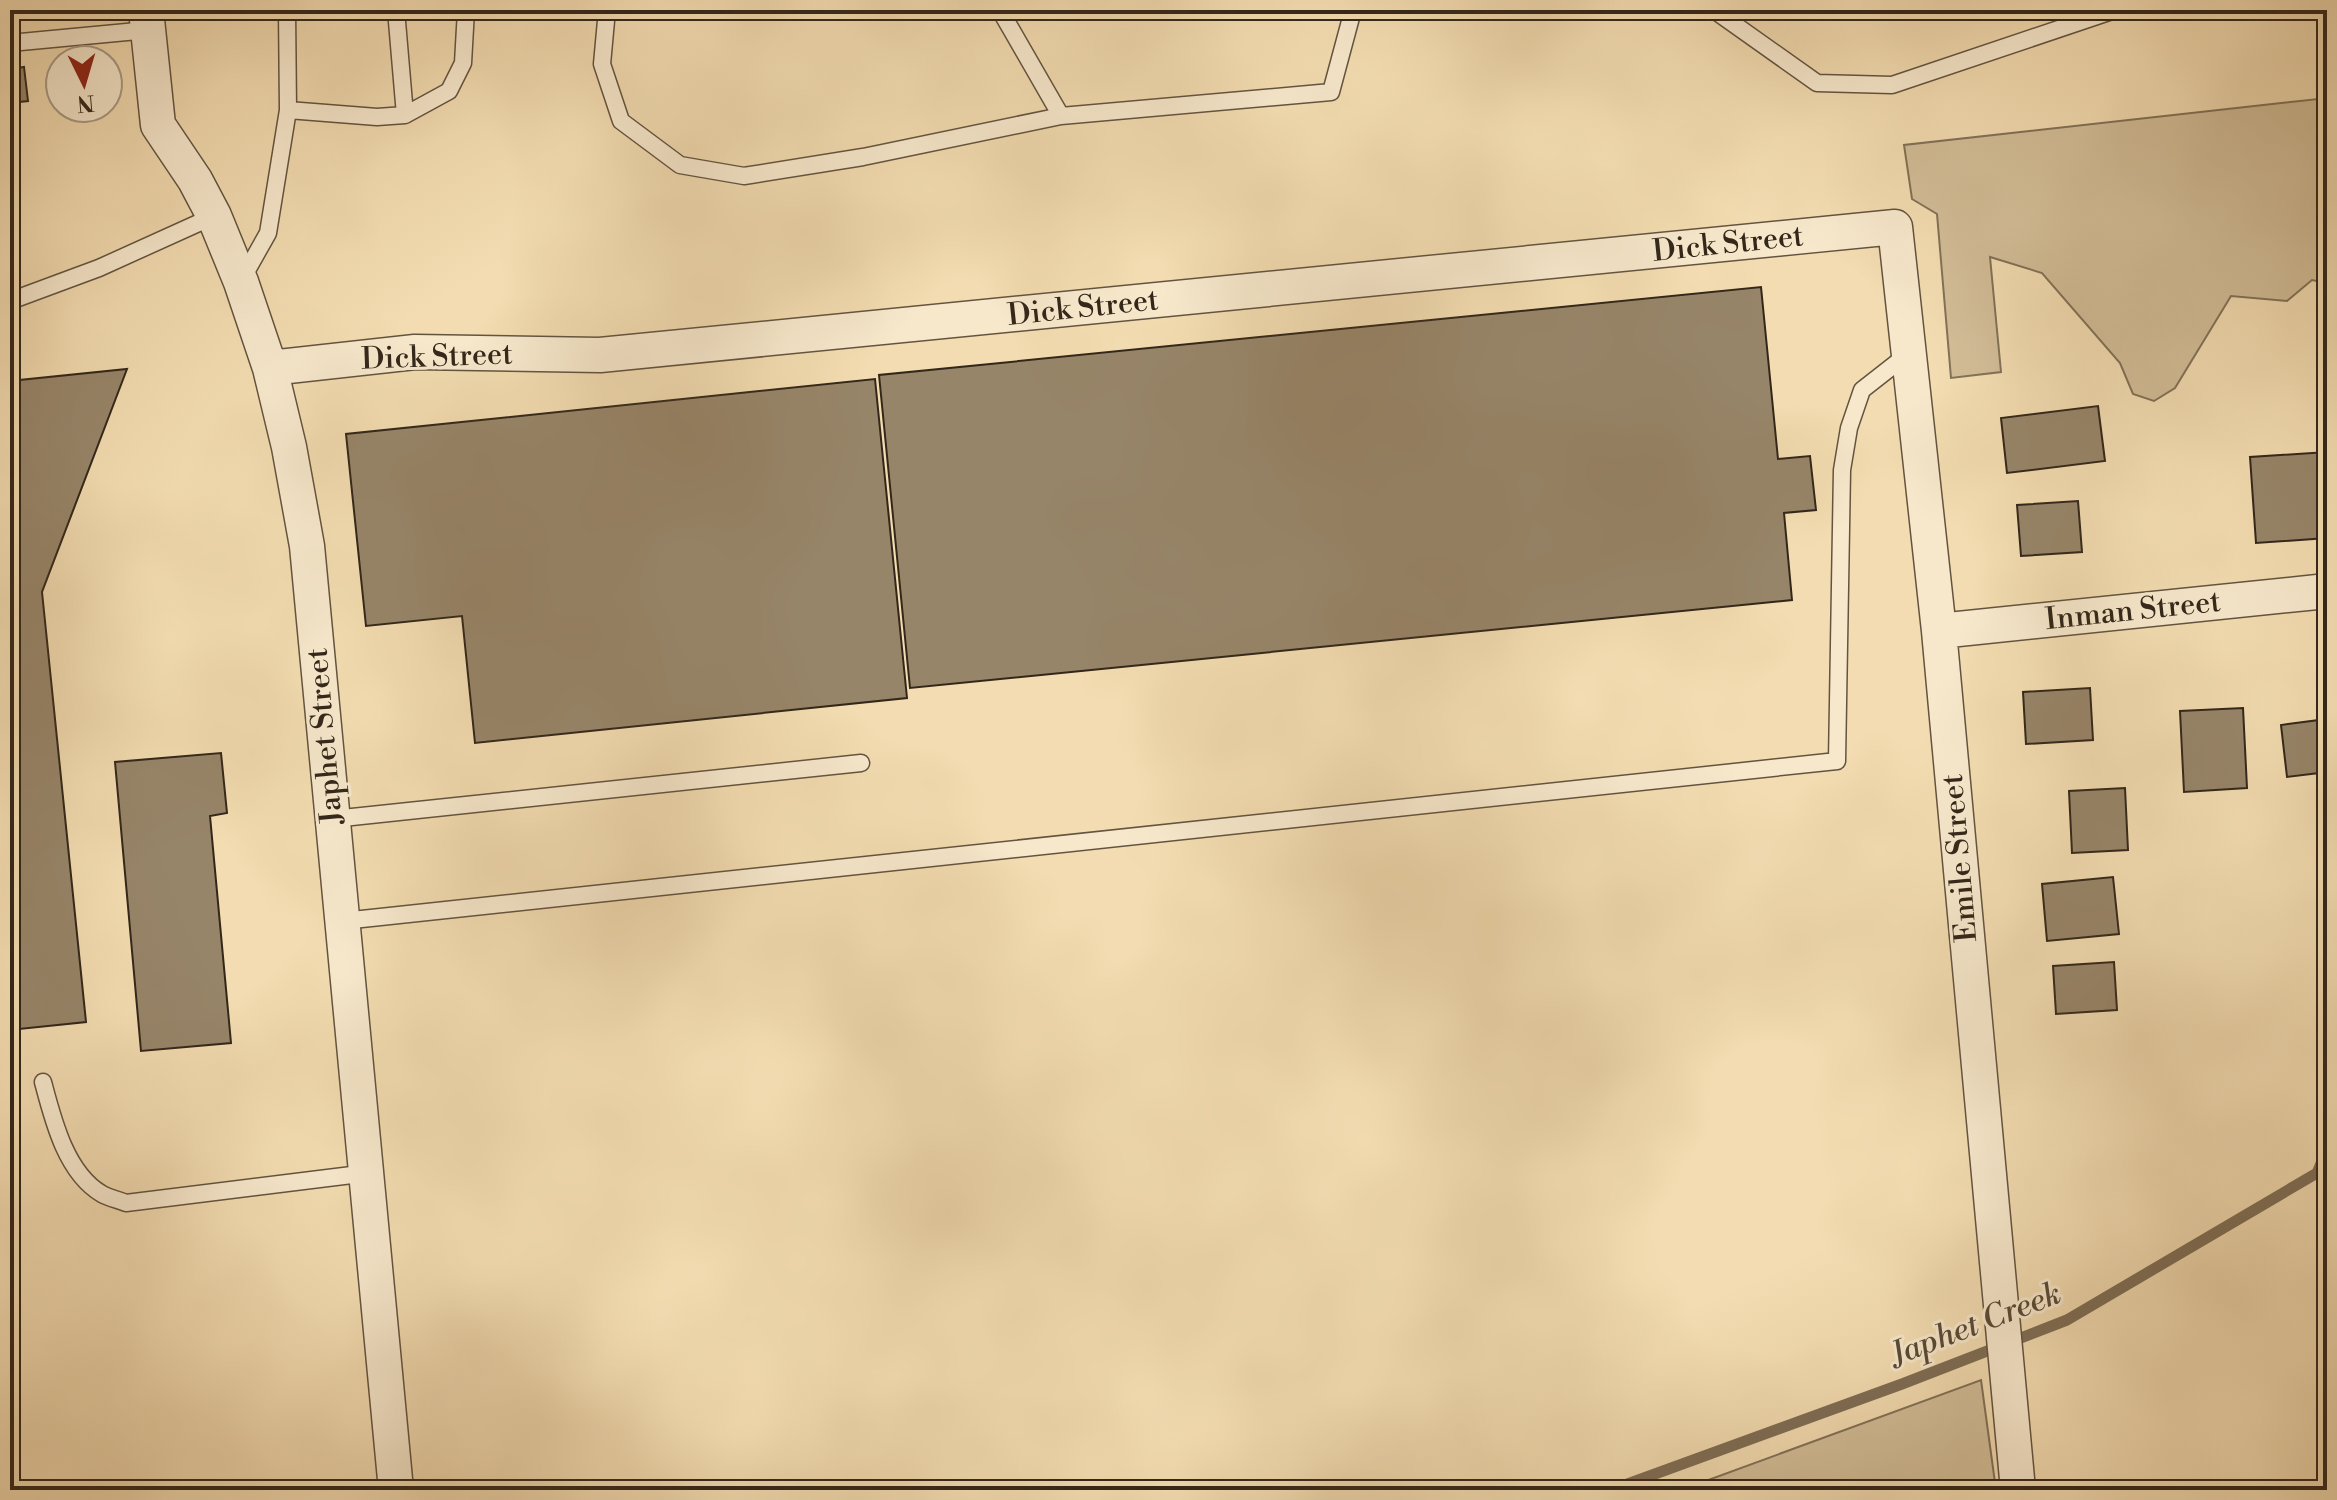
<svg xmlns="http://www.w3.org/2000/svg" width="2337" height="1500" font-family="'Libre Bodoni',serif">
<rect width="100%" height="100%" fill="#f3dcb1"/>
<filter id="stains"><feTurbulence type="fractalNoise" baseFrequency=".0025" numOctaves="4"/><feColorMatrix values="0 0 0 0 .2 0 0 0 0 .09 0 0 0 0 .02 0 0 0 .5 -.17"/></filter>
<radialGradient id="worn" r=".72"><stop offset=".6" stop-color="#630" stop-opacity="0"/><stop offset="1" stop-color="#630" stop-opacity=".3"/></radialGradient>
<!-- green -->
<path fill="#d2bd97" stroke="#827258" stroke-width="2" d="M2327 98V283L2312 280 2287 301 2231 296 2175 388 2154 401 2133 394 2120 363 2042 273 1990 257 2001 372 1951 378 1937 214 1912 199 1904 145Z
M1981 1380 1996 1490H1681Z"/>
<g fill="none" stroke-linecap="round" stroke-linejoin="round">
<!-- stream -->
<path stroke="#7f6e56" stroke-width="11" d="M1611 1490 1902 1384 2067 1320 2317 1173 2327 1149"/>
</g>
<!-- building -->
<path fill="#978569" stroke="#33271a" stroke-width="2" d="M24 67 28 101 10 103V69Z
M1761 287 1778 459 1810 456 1816 510 1784 513 1792 600 910 688 879 375Z
M127 369 42 592 86 1022 10 1030V381Z
M875 379 907 698 475 743 462 616 366 626 346 434Z
M2098 406 2105 461 2007 473 2001 418Z
M2327 452V538L2256 543 2250 457Z
M2078 501 2082 552 2021 556 2017 505Z
M2090 688 2093 740 2026 744 2023 692Z
M2243 708 2247 788 2184 792 2180 711Z
M2327 719V772L2287 777 2281 725Z
M221 753 227 813 210 816 231 1043 141 1051 115 762Z
M2125 788 2128 850 2072 853 2069 791Z
M2113 877 2119 934 2047 941 2042 884Z
M2114 962 2117 1010 2056 1014 2053 966Z"/>
<g fill="none" stroke-linecap="round" stroke-linejoin="round">
<!-- lane casing -->
<g stroke="#635440" stroke-width="19">
<path id="lane" d="M396 10 405 115
M607 10 602 64 621 121 680 165 744 176 863 157 1061 116 1331 92 1353 10
M1000 10 1061 116
M1714 10 1817 83 1892 85 2115 10
M10 43 148 30
M288 110 377 117 405 115 449 91 463 63 466 10
M241 281 268 233 288 110 287 10
M10 301 99 268 214 216
M333 819 861 763
M343 921 1837 761 1842 470 1849 428 1862 390 1908 354
M43 1082C53 1120 66 1173 102 1194 109 1198 119 1200 126 1203L368 1173"/>
</g>
<!-- street casing -->
<g stroke="#635440" stroke-width="37">
<path id="street" d="M146 10 158 125 195 180 214 216 241 282 270 368 289 447 307 546 396 1490
M270 368 415 352 600 355 1895 227 1939 631 2018 1490
M1939 631 2327 591"/>
</g>
<!-- lane -->
<use href="#lane" stroke="#f7e8cc" stroke-width="16"/>
<!-- street -->
<use href="#street" stroke="#f7e8cc" stroke-width="34"/>
<!-- rail casing -->
<g stroke="#33271a" stroke-width="9">
<path id="rail" d="M1637 10H1652"/>
</g>
<!-- rail -->
<use href="#rail" stroke="#f7e8cc" stroke-width="6" stroke-dasharray="18" stroke-linecap="butt"/>
</g>
<g text-anchor="middle" dominant-baseline="central" stroke-width="6" stroke-linejoin="round" paint-order="stroke">
<!-- street labels -->
<g font-size="30" fill="#33271a" stroke="#f7e8cc">
<text transform="translate(1728 244) rotate(-6)">Dick Street</text>
<text transform="translate(1083 308) rotate(-6)">Dick Street</text>
<text transform="translate(437 357) rotate(-2)">Dick Street</text>
<text transform="translate(2133 611) rotate(-6)">Inman Street</text>
<text transform="translate(325 736) rotate(-95)">Japhet Street</text>
<text transform="translate(1960 858) rotate(-95)">Emile Street</text>
</g>
<!-- water labels -->
<g font-size="32" font-style="italic" fill="#594b38" stroke="#f7e8cc">
<text transform="translate(1976 1324) rotate(-21)">Japhet Creek</text>
</g>
</g>
<!-- margin -->
<rect width="2337" height="1500" fill="none" stroke="#f3dcb1" stroke-width="40"/>
<rect x="12" y="12" width="2313" height="1476" fill="none" stroke="#33271a" stroke-width="4"/>
<rect x="20" y="20" width="2297" height="1460" fill="none" stroke="#33271a" stroke-width="2"/>
<!-- north arrow -->
<g transform="translate(84 84) rotate(175)"><circle r="38" fill="#f7e8cc" stroke="#a99b85" stroke-width="2"/>
<path d="M0-6L14 30L0 20L-14 30Z" fill="#8f2418"/>
<text y="-12" font-size="22" font-weight="bold" text-anchor="middle" fill="#33271a">N</text>
</g>
<rect width="100%" height="100%" filter="url(#stains)"/>
<rect width="100%" height="100%" fill="url(#worn)"/>
</svg>
